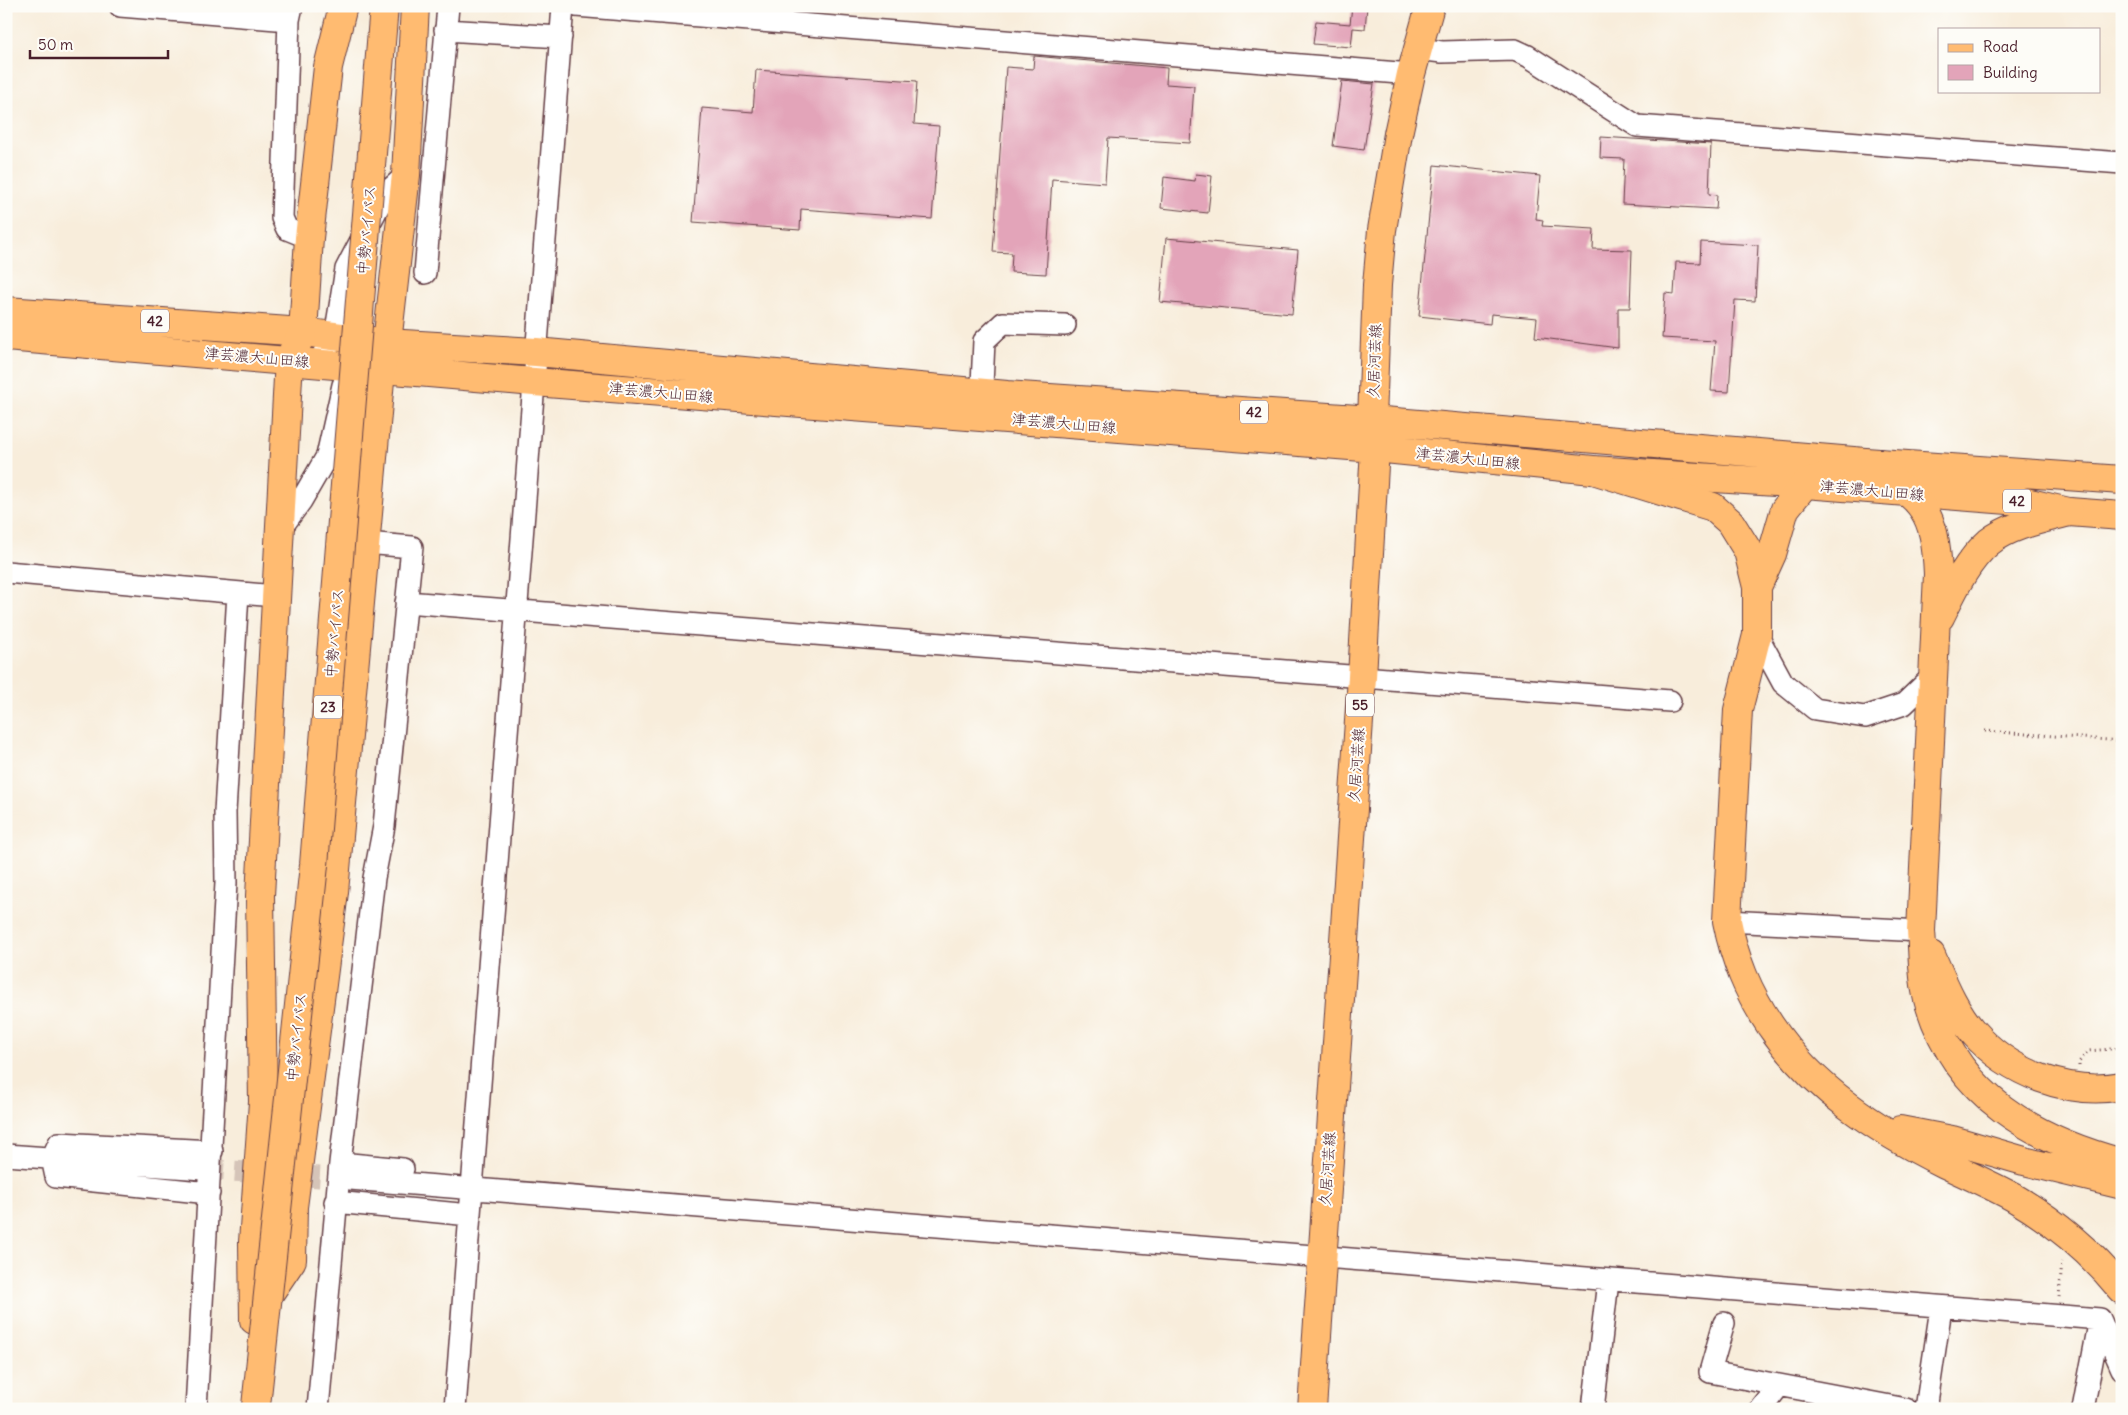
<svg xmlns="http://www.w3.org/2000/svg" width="2128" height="1415" font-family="Delius,'Klee One',sans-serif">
<rect width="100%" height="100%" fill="#fdfcf7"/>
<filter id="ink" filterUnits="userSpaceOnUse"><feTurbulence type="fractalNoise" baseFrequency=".02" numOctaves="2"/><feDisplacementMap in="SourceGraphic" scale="10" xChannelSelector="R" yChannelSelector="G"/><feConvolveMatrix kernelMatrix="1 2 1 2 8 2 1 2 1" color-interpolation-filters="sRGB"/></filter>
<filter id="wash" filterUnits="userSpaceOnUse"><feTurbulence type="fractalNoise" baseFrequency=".0096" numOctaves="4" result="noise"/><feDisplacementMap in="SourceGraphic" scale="20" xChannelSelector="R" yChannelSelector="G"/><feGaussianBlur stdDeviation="1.12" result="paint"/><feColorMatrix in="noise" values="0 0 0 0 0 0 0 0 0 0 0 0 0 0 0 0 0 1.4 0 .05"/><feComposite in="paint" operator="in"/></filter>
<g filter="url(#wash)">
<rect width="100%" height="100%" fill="#f8eddb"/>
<g id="blocks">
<!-- building -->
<path fill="#e3a4b9" d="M1352 6H1367L1365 29 1353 28 1351 47 1313 44 1316 21 1350 24Z
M1034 56 1167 68 1166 84 1194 86 1190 143 1108 138 1105 183 1052 179 1046 274 1011 272 1012 253 993 252 1006 67 1033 69Z
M756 70 917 81 914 124 939 126 932 219 801 209 800 230 693 222 702 108 753 112Z
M1342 81 1374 84 1364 150 1333 146Z
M1601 137 1711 144 1709 194 1717 195 1716 209 1622 204 1624 159 1600 158Z
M1434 165 1540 176 1536 219 1543 220 1542 226 1594 229 1593 249 1632 250 1630 308H1618V348L1535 337 1537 318 1491 314 1490 324 1419 316Z
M1196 174 1212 176 1208 213 1161 208 1164 177 1195 181Z
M1166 238 1298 250 1292 314 1160 302Z
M1701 242 1758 245 1755 301 1735 300 1729 392 1711 391 1715 341 1662 338 1665 293 1674 294 1676 262 1700 263Z"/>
</g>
</g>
<g filter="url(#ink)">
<use href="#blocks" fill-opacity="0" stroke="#643e45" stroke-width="1"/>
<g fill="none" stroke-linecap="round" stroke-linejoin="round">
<!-- minor-tunnel -->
<path stroke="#d5c4b8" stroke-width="21" stroke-dasharray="21 11" stroke-linecap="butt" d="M203 1169 350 1179"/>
<!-- minor casing -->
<g stroke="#643e45" stroke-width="24">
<path id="minor" d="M120 6 289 20
M292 6 289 20 282 218 287 229 309 238
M576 6 1411 74
M445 30 561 37
M1418 49 1442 52 1515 50 1528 56 1637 126 2122 163
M425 273 448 6
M317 363 335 337 346 269 385 194 406 175
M981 407 984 341 1003 323 1065 325
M279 531 301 501 327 456 343 385
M6 572 275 596
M406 602 1670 701
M1757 635 1783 683 1815 709 1865 717 1904 704 1932 677
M1727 921 1921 931
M6 1155 203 1169
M340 1163 403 1169
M350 1179 2100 1319
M209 1193 56 1177 52 1158 59 1143 212 1151
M335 1202 470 1215
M2100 1319 2122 1369
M1724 1323 1710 1372 1906 1409
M196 1409 226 883 225 812 238 593
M318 1409 340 1163 374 878 384 826 412 547 366 543
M455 1409 563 6
M1593 1409 1608 1281
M1761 1409 1779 1386
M1926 1409 1941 1308
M2083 1409 2100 1319"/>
</g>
<!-- major casing -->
<g stroke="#643e45" stroke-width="30">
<path id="major" d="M6 311 303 332 387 343 536 352 1007 395 1372 420 1865 462 2122 480
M6 337 534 382 1375 448 1593 470 1805 484 2021 501 2069 512 2122 516
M1312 1409 1362 677 1375 448 1372 420 1377 285 1382 230 1398 134 1411 74 1430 6"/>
</g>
<!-- highway casing -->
<g stroke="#643e45" stroke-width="30">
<path id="highway" d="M1593 470 1713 507 1730 522 1748 551 1757 587V635L1738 710 1727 921C1735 961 1748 992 1770 1025 1813 1089 1877 1130 1945 1164 1968 1175 1991 1185 2013 1197 2054 1221 2092 1253 2122 1290
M1757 587 1772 554 1785 509 1805 484 1865 462C1919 499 1935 504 1938 574L1921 931C1923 954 1922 980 1929 1003 1957 1096 2033 1139 2122 1163
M1940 617C1953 591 1966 562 1989 542 2010 525 2043 519 2069 512
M1931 955C1943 982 1954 1010 1973 1032 2009 1073 2068 1096 2122 1086
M1900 1130 1952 1140 2024 1161 2122 1185
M263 1303 292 1260 293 1207 334 892 381 369 387 343 406 175 415 6
M254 1320 253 1242 263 1102 260 896 289 359 303 332 309 238 328 67 343 6"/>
</g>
<!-- path -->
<path stroke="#643e45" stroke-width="3" stroke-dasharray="1 4" stroke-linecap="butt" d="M1985 731 2122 741
M2079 1066V1062L2088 1051 2122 1048
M2059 1297 2062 1262"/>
<!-- minor -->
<use href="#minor" stroke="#fff" stroke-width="21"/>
<!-- major -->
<use href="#major" stroke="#ffbb71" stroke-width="28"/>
<!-- highway -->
<use href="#highway" stroke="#ffbb71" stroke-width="28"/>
<!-- highway-bridge casing -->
<g stroke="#643e45" stroke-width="30" stroke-linecap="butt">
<path id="highway-bridge" d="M256 1406 314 865 384 6"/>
</g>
<!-- highway-bridge -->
<use href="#highway-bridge" stroke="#ffbb71" stroke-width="28"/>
</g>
</g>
<g text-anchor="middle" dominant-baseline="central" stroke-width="4" stroke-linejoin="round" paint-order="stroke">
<!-- shield labels -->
<g fill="#fdfcf7" stroke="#806168" stroke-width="1">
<rect x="141" y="309.5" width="28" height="23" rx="4"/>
<rect x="1240" y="400.5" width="28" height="23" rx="4"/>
<rect x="2003" y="489.5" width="28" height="23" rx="4"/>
<rect x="1346" y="693.5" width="28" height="23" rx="4"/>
<rect x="314" y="695.5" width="28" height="23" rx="4"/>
</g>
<g font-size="14" font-weight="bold" fill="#4a1f2b">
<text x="155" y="321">42</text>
<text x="1254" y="412">42</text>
<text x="2017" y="501">42</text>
<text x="1360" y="705">55</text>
<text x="328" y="707">23</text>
</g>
<!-- street labels -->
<g font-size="15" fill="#4a1f2b" stroke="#fdfcf7">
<text transform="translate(366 230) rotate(-85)">中勢バイパス</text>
<text transform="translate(257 357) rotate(5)">津芸濃大山田線</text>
<text transform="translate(1374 361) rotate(-88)">久居河芸線</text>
<text transform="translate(661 392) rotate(5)">津芸濃大山田線</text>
<text transform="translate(1064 423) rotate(5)">津芸濃大山田線</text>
<text transform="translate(1468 458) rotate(6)">津芸濃大山田線</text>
<text transform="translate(1872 490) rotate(5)">津芸濃大山田線</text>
<text transform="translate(334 633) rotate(-85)">中勢バイパス</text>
<text transform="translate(1356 765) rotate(-86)">久居河芸線</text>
<text transform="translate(296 1037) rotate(-84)">中勢バイパス</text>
<text transform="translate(1327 1169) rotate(-86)">久居河芸線</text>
</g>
</g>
<!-- margin -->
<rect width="2128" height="1415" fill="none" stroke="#fdfcf7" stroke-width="25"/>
<!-- legend -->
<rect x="1938" y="28" width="162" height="65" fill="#fdfcf7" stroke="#b5a4a5"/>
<rect x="1948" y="44" width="25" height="8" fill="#ffbb71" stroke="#b5a4a5"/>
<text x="1983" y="52" font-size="15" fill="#4a1f2b">Road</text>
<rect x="1948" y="65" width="25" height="15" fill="#e3a4b9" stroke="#b5a4a5"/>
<text x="1983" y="78" font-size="15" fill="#4a1f2b">Building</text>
<!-- scale -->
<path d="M30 50v8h138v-8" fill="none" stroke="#4a1f2b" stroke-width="2.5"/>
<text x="38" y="50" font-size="15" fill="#4a1f2b" stroke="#fdfcf7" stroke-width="4" paint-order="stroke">50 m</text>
</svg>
